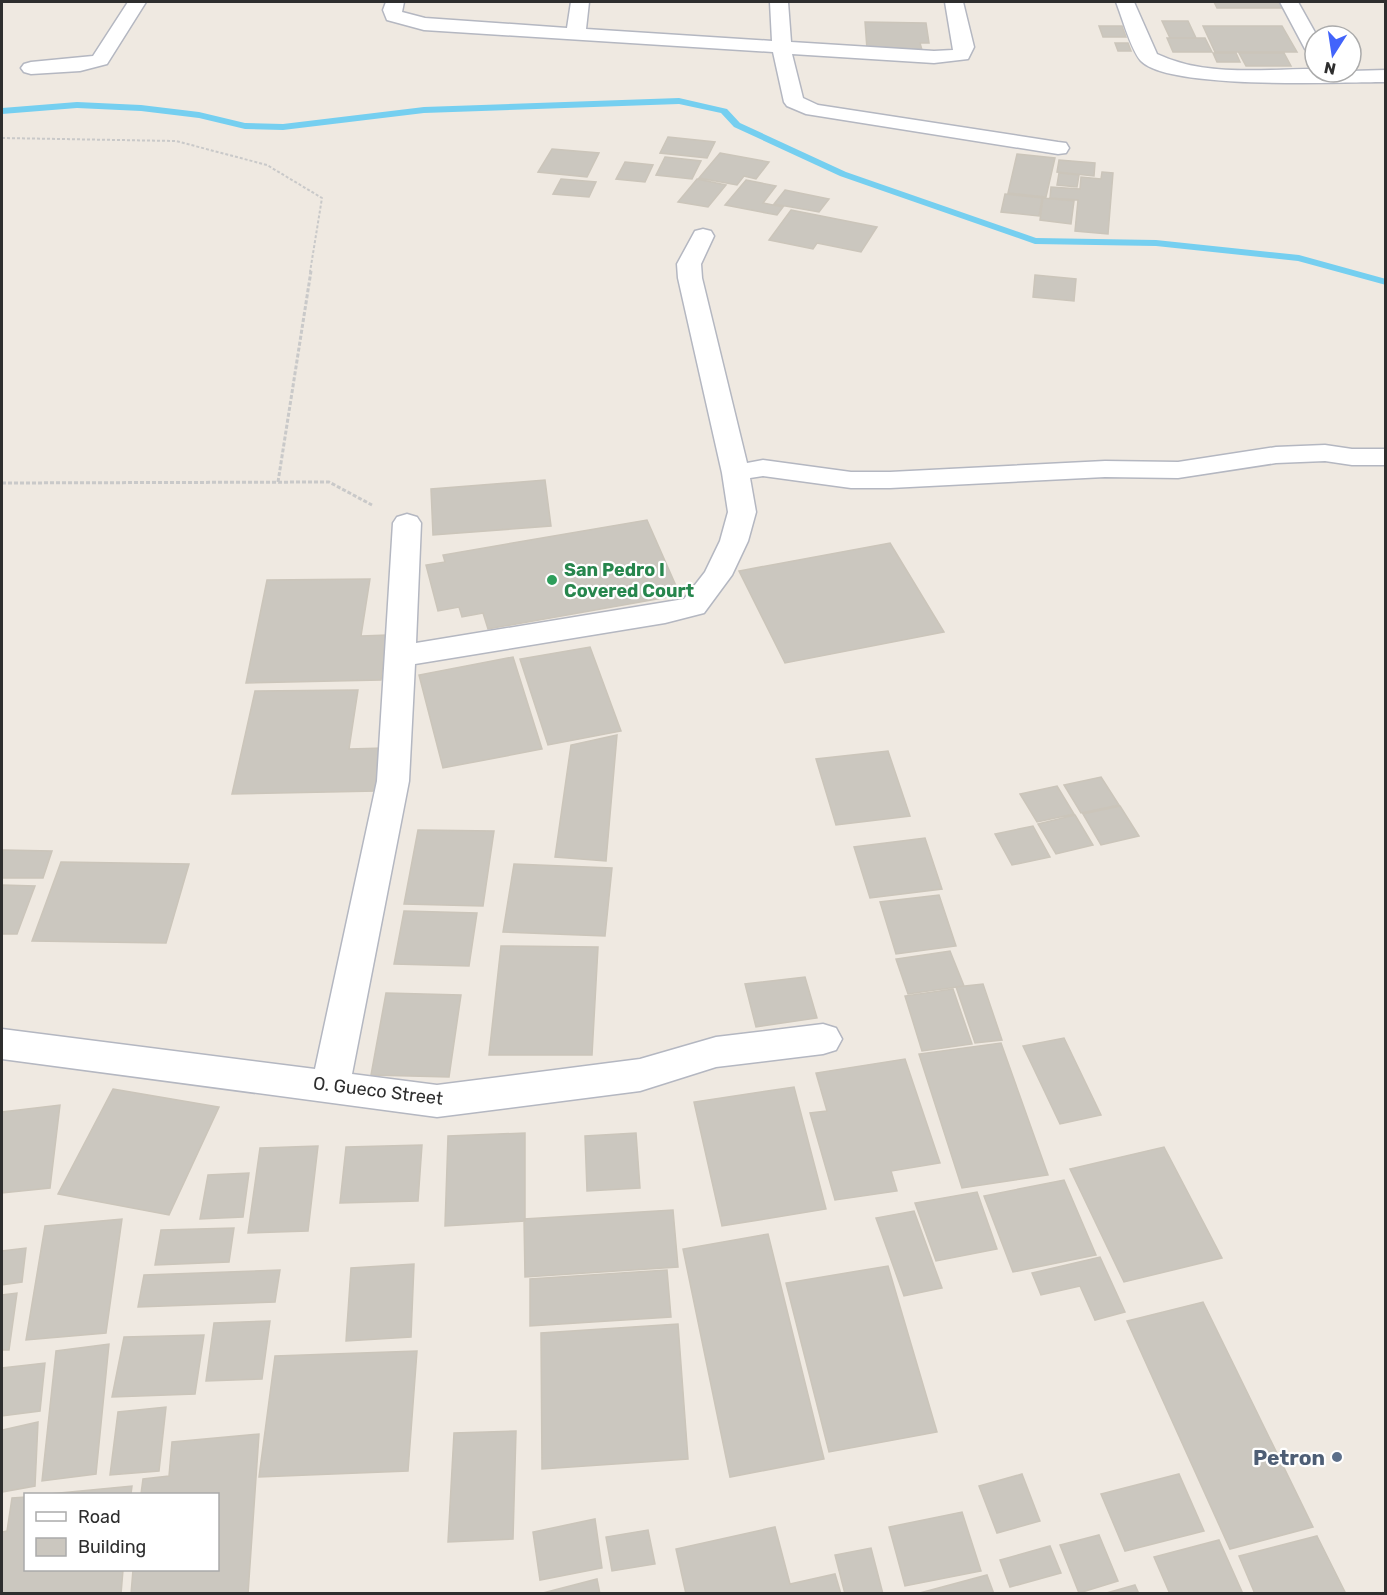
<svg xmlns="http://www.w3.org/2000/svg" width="1387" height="1595" font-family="Rubik,sans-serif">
<rect width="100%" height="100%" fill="#efe9e1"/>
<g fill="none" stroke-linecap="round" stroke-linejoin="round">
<!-- stream -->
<path fill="#75cff0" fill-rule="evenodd" d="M679 98 727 109 740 123 846 172 1036 238 1156 240 1299 255 1386 279V285L1298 261 1156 246 1035 244 840 176 734 127 721 113 679 104 424 113 283 130 245 129 199 118 141 111 77 108 2 114V108L77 102 141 105 199 112 245 123 283 124 424 107Z"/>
</g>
<!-- building -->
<path fill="#cbc7bf" stroke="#cbc5ba" stroke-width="1.5" d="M1214 2H1286L1289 8H1217Z
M1162 21H1188L1196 38H1170Z
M865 22 926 23 929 43H920L922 50 867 49Z
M1099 26H1122L1126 37H1103Z
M1203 26H1282L1297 52H1215Z
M1167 38H1205L1212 52H1173Z
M1115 43H1128L1131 51H1118Z
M1213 53H1236L1240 62H1217Z
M1239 53H1284L1291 66H1246Z
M668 137 715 142 707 158 660 153Z
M552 149 599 153 587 177 538 172Z
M720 153 769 162 756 179 744 176 737 185 699 178Z
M1017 154 1055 158 1046 197 1008 193Z
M665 157 701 161 692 179 656 175Z
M1059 160 1095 163 1094 176 1057 172Z
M625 162 653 165 645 182 616 179Z
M1102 172 1113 173 1108 234 1075 231 1078 200 1050 198 1051 187 1080 189 1081 177 1101 179Z
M1059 173 1079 175 1077 187 1057 185Z
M561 179 596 182 589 197 553 194Z
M697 179 726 185 708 207 678 202Z
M746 180 776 186 763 203 783 207 777 215 725 205Z
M785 190 829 199 819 212 774 204Z
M1005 194 1042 198 1039 216 1001 212Z
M1043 198 1074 201 1071 224 1040 220Z
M791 210 877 227 861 252 817 243 813 249 769 240Z
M1035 275 1076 279 1074 301 1033 297Z
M545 480 551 526 433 535 431 489Z
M647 520 680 595 488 629 483 613 462 617 459 607 438 611 426 565 445 562 443 555Z
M890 543 944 632 785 663 739 571Z
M370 579 361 636 387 635 381 680 246 683 267 580Z
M590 647 621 731 548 745 520 659Z
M513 657 542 749 443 768 419 675Z
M358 690 349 749 383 748 377 791 232 794 255 691Z
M617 735 606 861 555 857 571 745Z
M888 751 910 816 836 825 816 759Z
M1101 777 1119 805 1081 813 1064 785Z
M1057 786 1074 814 1037 822 1020 794Z
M1120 806 1139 836 1101 845 1083 814Z
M1075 815 1093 845 1056 854 1038 824Z
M1033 826 1050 857 1012 865 995 834Z
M418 830 494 831 483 906 404 904Z
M925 838 942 889 870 898 854 847Z
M3 850 52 851 43 878H2Z
M61 862 189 864 166 943 32 941Z
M514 864 612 868 605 936 503 932Z
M2 885 35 886 17 934H2Z
M939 895 956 946 896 954 880 902Z
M404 911 477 913 469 966 394 964Z
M501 946 598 947 592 1055H489Z
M950 951 964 986 908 994 896 959Z
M805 977 817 1018 756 1027 745 984Z
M983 984 1002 1040 975 1043 956 987Z
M953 989 972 1044 922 1051 905 996Z
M386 993 461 995 449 1077 371 1075Z
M1064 1038 1101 1115 1060 1124 1023 1046Z
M1001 1043 1048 1175 962 1188 919 1054Z
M905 1059 940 1163 891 1171 897 1191 835 1200 810 1113 827 1111 816 1073Z
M794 1087 826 1209 722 1226 694 1102Z
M113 1089 219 1107 169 1215 58 1194Z
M60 1105 50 1188 2 1193V1112Z
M525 1133V1221L445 1226 448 1136Z
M636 1133 640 1188 587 1191 585 1136Z
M422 1145 418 1201 340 1203 346 1147Z
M318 1146 308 1231 248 1233 260 1148Z
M1164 1147 1222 1258 1124 1282 1070 1169Z
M249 1173 243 1217 200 1219 208 1175Z
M1064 1180 1096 1255 1013 1272 984 1196Z
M977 1192 997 1249 936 1261 915 1203Z
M673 1210 678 1267 525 1277 524 1219Z
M914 1211 942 1288 904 1296 876 1218Z
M122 1219 106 1333 26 1340 45 1226Z
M234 1228 229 1262 155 1265 161 1230Z
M768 1234 824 1459 730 1477 683 1249Z
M26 1248 22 1282 2 1285V1251Z
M1100 1257 1125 1312 1095 1320 1080 1286 1041 1295 1032 1273Z
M414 1264 411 1337 346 1341 351 1268Z
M888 1266 937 1432 829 1452 786 1283Z
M280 1270 275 1302 138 1307 144 1275Z
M667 1270 671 1317 530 1326V1279Z
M17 1293 9 1350H2V1295Z
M1203 1302 1313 1527 1230 1549 1127 1321Z
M270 1321 262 1379 206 1381 214 1323Z
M678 1324 688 1459 542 1469 541 1333Z
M204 1335 195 1394 112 1397 124 1337Z
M109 1344 96 1474 42 1481 56 1351Z
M417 1351 408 1471 259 1477 275 1356Z
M45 1363 40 1411 2 1416V1368Z
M166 1407 159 1471 110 1475 118 1412Z
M38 1422 35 1486 2 1492V1430Z
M516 1431 513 1539 448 1542 454 1433Z
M259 1434 248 1594H131L133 1570H218V1494H141L143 1479 169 1476 172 1442Z
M1022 1474 1040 1521 997 1533 979 1486Z
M1179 1474 1204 1531 1125 1551 1101 1494Z
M132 1486 131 1494H49Z
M26 1497V1570H123L121 1594H2V1532L7 1531 12 1498Z
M962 1512 981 1571 905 1586 889 1527Z
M595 1519 602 1568 540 1580 533 1532Z
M775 1527 790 1584 835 1574 841 1594H686L676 1549Z
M648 1530 655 1564 612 1571 606 1537Z
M1099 1535 1118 1581 1079 1593 1060 1545Z
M1317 1536 1346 1594H1255L1239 1556Z
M1219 1540 1243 1594H1170L1154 1557Z
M1050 1546 1061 1573 1010 1587 1000 1560Z
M871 1548 883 1594H845L835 1555Z
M987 1575 994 1594H916Z
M597 1579 600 1594H539Z
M1135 1585 1139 1594H1103Z"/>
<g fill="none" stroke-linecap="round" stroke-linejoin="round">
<!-- minor casing -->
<g stroke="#b4b7c1" stroke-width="3">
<path id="minor" d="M128 2H146L107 64 80 71 31 74 24 72 21 68 24 64 31 62 93 56Z
M386 2H404L402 12 425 18 567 28 571 2H589L586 29 772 41 770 2H788L791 42 934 51 953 50 945 2H963L974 47 968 59 934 63 792 54 803 98 818 105 1058 142 1066 143 1069 148 1066 153 1058 154 806 114 787 106 784 102 773 52 424 30 387 20 383 10Z
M1116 2H1134L1157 54C1205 77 1264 69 1315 69V72L1386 70V82C1340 82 1169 90 1141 61 1131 50 1122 17 1116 2Z
M1280 2H1298L1317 36H1315V55L1305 49Z
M703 229 711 231 714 236 701 264 702 278 747 463 763 460 851 472H890L1105 461 1178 462 1276 447 1325 445 1352 449H1386V465H1352L1325 461 1276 463 1178 478 1105 477 890 488H851L763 476 750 478 756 512 748 541 732 575 704 613 665 623 415 664 409 781 352 1074 437 1085 640 1059 716 1037 823 1024 836 1028 842 1039 836 1050 823 1054 716 1067 640 1091 437 1117 2 1059V1029L315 1069 377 781 393 523 397 517 407 514 417 517 421 523 416 643 684 599 705 572 720 541 728 512 722 473 678 278 677 264 695 231Z"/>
</g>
<!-- path-far1 -->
<path stroke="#c9c9c9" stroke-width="2" stroke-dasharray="3 2" stroke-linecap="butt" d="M2 138 176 141 267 165 322 198 310 272"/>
<!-- path -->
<path stroke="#c9c9c9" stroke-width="3" stroke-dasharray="4 2" stroke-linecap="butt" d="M278 482 311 271
M2 483 329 482 372 505"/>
<!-- minor -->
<use href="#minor" fill="#fff" fill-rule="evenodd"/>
</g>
<!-- markers -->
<circle fill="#2e9e5b" stroke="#fff" stroke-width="2" cx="552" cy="580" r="6"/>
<circle fill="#5c6f8a" stroke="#fff" stroke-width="2" cx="1337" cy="1457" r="6"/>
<g text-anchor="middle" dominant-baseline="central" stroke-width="4.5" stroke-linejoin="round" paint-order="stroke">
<!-- leisure labels -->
<g font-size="18" font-weight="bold" fill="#27864d" stroke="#fff" text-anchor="start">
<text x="564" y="570">San Pedro I<tspan x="564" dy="21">Covered Court</tspan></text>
</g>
<!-- street labels -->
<g font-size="18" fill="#2e2e2e" stroke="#fff">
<text transform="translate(378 1091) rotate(7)">O. Gueco Street</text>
</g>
<!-- near-service labels -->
<g font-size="21" font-weight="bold" fill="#4e5e75" stroke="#fff" text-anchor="end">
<text x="1325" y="1457">Petron</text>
</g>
</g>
<!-- border -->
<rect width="1387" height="1595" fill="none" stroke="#2e2e2e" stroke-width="6"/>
<!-- legend -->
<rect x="24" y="1493" width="195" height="78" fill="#ffffff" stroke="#ababab" stroke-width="1.5"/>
<rect x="36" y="1512" width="30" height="9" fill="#ffffff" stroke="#ababab" stroke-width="1.5"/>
<text x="78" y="1523" font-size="18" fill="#2e2e2e">Road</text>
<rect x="36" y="1538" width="30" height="18" fill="#cbc7bf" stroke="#ababab" stroke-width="1.5"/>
<text x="78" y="1553" font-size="18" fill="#2e2e2e">Building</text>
<!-- north arrow -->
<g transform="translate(1333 54) rotate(192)"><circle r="28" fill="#ffffff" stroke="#ababab" stroke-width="1.5"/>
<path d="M0-4.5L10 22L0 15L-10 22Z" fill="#4264fb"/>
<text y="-9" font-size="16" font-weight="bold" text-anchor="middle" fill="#2e2e2e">N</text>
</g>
</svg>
